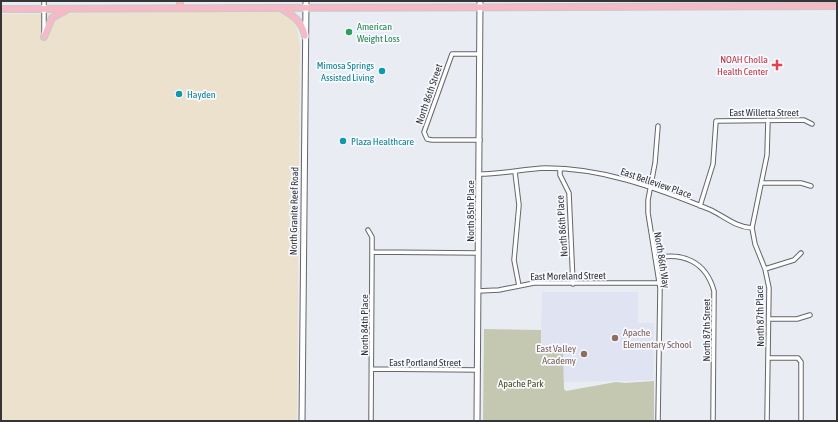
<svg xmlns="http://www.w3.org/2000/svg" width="838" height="422" font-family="'Asap Condensed',sans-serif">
<rect width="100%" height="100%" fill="#e9ecf3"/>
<!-- built -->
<path fill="#dfe3f2" d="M542 292H638V323H654L653 380 564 382 563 351H541Z"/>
<!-- industrial -->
<path fill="#ece1cc" d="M273 11 284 13 293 17 296 22 300 46 297 421H1V14Z"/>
<!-- green -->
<path fill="#c4c8b1" d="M484 329 541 330V351H563L564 389 566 391 616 382 625 383 654 381V421H483Z"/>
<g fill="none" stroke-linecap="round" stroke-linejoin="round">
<!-- street casing -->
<g stroke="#64666c" stroke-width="5.5">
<path id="street" d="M44 34V1
M479 54H452L424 132 427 139 432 140H480
M658 126 655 163 648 200V213L660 288 658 421
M560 169V175L569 193 573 284
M515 172 519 205 514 260 519 286
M479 174C502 174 523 169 546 168 572 168 602 173 627 180 656 188 684 199 711 210 725 217 736 227 752 228
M762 183H801L811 186
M700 206 713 164 716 121 804 120 812 124
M368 230 372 237V252L371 421
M372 252 478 253
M655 258C684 252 706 262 714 291L713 421
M765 269 794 260 801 253
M478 291 499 290 534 283H659
M769 319H797L810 315
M768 358H798L801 362V421
M372 369 478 370
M767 421 769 288 765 269 755 244 752 228 767 155 768 120"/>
</g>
<!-- secondary casing -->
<g stroke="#64666c" stroke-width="7">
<path id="secondary" d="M302 421 306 1
M477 421 480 1"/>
</g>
<!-- primary casing -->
<g stroke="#cacacb" stroke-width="8">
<path id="primary" d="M180 1V8
M280 8C293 15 302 21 305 36
M1 9 837 6
M44 37 52 18 68 9"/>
</g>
<!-- street -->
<use href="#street" stroke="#fff" stroke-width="3.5"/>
<!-- secondary -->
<use href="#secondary" stroke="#fff" stroke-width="5"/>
<!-- primary -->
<use href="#primary" stroke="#f8b9c6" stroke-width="5.5"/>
</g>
<!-- markers -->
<circle fill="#2e9e5b" stroke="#f7f9ff" stroke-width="1.5" cx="349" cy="32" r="4"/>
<path fill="#e0444e" stroke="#f7f9ff" stroke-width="1.5" d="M775 59h4v4h4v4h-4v4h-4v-4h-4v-4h4z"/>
<g fill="#0f9aa8" stroke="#f7f9ff" stroke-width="1.5">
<circle cx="382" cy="71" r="4"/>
<circle cx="179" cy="94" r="4"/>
<circle cx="343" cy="141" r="4"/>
</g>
<g fill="#8d6e63" stroke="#f7f9ff" stroke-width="1.5">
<circle cx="615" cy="338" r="4"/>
<circle cx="584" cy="354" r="4"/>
</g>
<g text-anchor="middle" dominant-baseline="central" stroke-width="3.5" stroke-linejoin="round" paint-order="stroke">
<!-- leisure labels -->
<g font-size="10" fill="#27864d" stroke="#f7f9ff" text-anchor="start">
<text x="357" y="26">American<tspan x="357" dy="12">Weight Loss</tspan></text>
</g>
<!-- health labels -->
<g font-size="10" fill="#be3a42" stroke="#f7f9ff" text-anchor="end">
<text x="768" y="59">NOAH Cholla<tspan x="768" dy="12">Health Center</tspan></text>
</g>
<!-- culture labels -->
<g font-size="10" fill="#0d838f" stroke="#f7f9ff" text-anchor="start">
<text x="374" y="65" text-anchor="end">Mimosa Springs<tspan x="374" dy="12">Assisted Living</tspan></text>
<text x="187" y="94">Hayden</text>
<text x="351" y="141">Plaza Healthcare</text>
</g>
<!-- street labels -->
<g font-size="10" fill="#343537" stroke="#f7f9ff">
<text transform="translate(429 94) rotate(-71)">North 86th Street</text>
<text x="764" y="112">East Willetta Street</text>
<text transform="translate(656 183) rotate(19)">East Belleview Place</text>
<text transform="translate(294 211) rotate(-89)">North Granite Reef Road</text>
<text transform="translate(470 211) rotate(-90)">North 85th Place</text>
<text transform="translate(562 226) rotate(-94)">North 86th Place</text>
<text transform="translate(662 260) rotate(81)">North 86th Way</text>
<text transform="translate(568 276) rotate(-1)">East Moreland Street</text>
<text transform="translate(760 316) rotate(-91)">North 87th Place</text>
<text transform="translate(364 325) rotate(-90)">North 84th Place</text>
<text transform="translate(706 330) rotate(-90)">North 87th Street</text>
<text x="425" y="362">East Portland Street</text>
</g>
<!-- education labels -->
<g font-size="10" fill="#785e54" stroke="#f7f9ff" text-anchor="start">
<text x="623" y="332">Apache<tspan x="623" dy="12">Elementary School</tspan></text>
<text x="576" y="348" text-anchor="end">East Valley<tspan x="576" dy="12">Academy</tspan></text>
</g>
<!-- park labels -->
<g font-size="10" fill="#474d18" stroke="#f7f9ff">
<text x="521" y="383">Apache Park</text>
</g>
</g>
<!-- border -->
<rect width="838" height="422" fill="none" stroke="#343537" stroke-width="4"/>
</svg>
